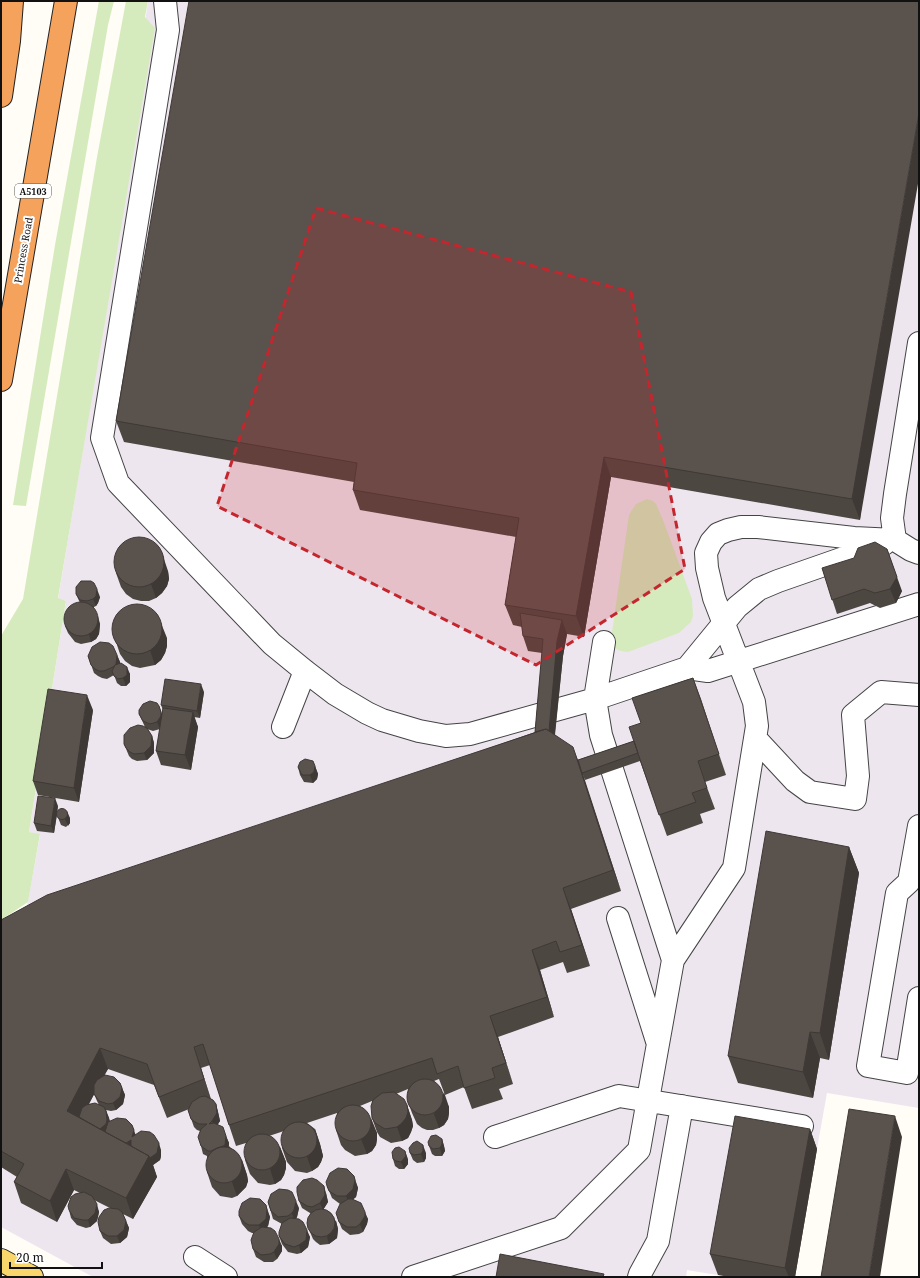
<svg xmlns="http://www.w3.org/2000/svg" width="920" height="1278" font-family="'Noto Serif',serif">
<rect width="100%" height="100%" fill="#fffdf5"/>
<!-- industrial -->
<path fill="#eee6ef" d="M148 1H919V1108L827 1093 817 1149 729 1277 687 1270 686 1277H93L1 1227V946L22 933 40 835 29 832 66 601 58 599 87 425Z"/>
<!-- green -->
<path fill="#d5ebbd" d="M99 1H114L108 25 26 506 13 505 55 245Z
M126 1H148L145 17 155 28 58 598 66 601 29 832 40 834 28 902 1 920V636L23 599 97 157Z
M647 499 653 501 656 504 663 520 692 599 693 616 691 622 679 633 628 652C618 651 613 650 611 639L629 515 636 504Z"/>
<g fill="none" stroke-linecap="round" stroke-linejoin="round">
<!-- minor casing -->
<g stroke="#444" stroke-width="24">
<path id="minor" d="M165 1 168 30 102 438 118 483 272 644 305 671 335 694 367 713 382 720 419 731 446 736 470 734 595 699 687 668 708 671 919 604
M895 540 892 518 895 494 919 343
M687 668 737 607 759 589 778 581 884 544
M283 727 305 671
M755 738 795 781 810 792 855 799 858 776 853 715 881 692 919 695
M919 826 909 882 897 893 868 1066 907 1073 919 998
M618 918 657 1041
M673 960 734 868 757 726 754 702 714 598 707 568 706 553 711 542 718 534 728 530 741 527H758L854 538 895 540 911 550 919 553
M495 1137 619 1096 802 1126
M195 1257 226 1277
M413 1277 561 1228 639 1150 673 960 601 735 595 699 604 642
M639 1277 640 1274 658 1241 682 1106"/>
</g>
<!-- major casing -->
<g stroke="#222" stroke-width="24">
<path id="major" d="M1 1260 32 1277"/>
</g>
<!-- highway casing -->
<g stroke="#222" stroke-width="24">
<path id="highway" d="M1 96 9 41 12 1
M1 380 66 1"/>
</g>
<!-- minor -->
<use href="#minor" stroke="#fff" stroke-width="22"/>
<!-- major -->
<use href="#major" stroke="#f9d66b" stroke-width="22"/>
<!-- highway -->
<use href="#highway" stroke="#f5a25d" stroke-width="22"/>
</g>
<!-- wall -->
<path fill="#4d4742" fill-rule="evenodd" d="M919 1 860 520 611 477 584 637 567 634 563 656 555 735 578 760 634 741 641 723 693 678 726 775 705 782 715 809 700 814 703 823 667 836 640 761 585 780 581 770 621 891 571 909 590 966 567 973 563 962 540 970 554 1017 498 1037 513 1084 499 1089 503 1099 472 1109 464 1087 445 1095 439 1079 434 1081 449 1107V1113L448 1119 444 1125 439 1128 433 1130H427L422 1128 417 1124 412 1113 407 1099 408 1089 396 1094 407 1105 412 1120 413 1126 411 1132 408 1138 402 1141 391 1143 380 1137 377 1132 372 1118V1101L360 1106 377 1133V1139L376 1145 372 1151 367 1154 355 1156 345 1150 341 1145 336 1130 337 1113 307 1123 315 1129 320 1144 323 1156 321 1162 318 1167 312 1171 307 1173 295 1171 287 1162 282 1148 284 1131 269 1136 280 1147 286 1162V1168L284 1175 281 1180 275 1184 270 1185 258 1183 250 1174 245 1160 246 1143 236 1146 229 1125 210 1065 201 1068 211 1099 216 1104 218 1112 220 1121 217 1125 226 1136 229 1143V1146L242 1160 247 1175 248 1181 246 1187 237 1196 232 1198 220 1196 212 1187 207 1172V1156L203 1154 201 1146 200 1131 197 1130 194 1127 188 1110 189 1109 167 1118 154 1085 108 1069 104 1075 120 1083 125 1095 123 1104 116 1110 111 1111 106 1110 109 1118 110 1121 136 1135 161 1150V1156L160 1160 153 1165 157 1177 133 1219 123 1214 129 1228 127 1237 120 1243 111 1244 103 1238 100 1231 112 1209 94 1200 99 1212 97 1221 90 1227 86 1228 77 1225 71 1218 69 1210 80 1193 74 1190 57 1222 21 1203 14 1182 17 1177 1 1167V920L535 732 542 653 528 651 523 636 522 627 513 625 505 605 516 537 360 510 353 490 354 482 124 442 116 421ZM94 1094 97 1101 99 1105 89 1104Z
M822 568 902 591 896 603 880 608 870 603 837 614Z
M168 571 169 579 167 586 162 593 156 598 149 601H141L133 599 126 594 121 587 116 573Z
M76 594 100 597 98 603 96 606 92 608 100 624 99 634 96 639 91 642 81 644 75 642 68 633 65 626 80 603Z
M167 638V646L165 653 161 660 155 665 140 668 132 666 125 661 120 654 115 639Z
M117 655 120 662V663L130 674V682L126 686H121L117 683 114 675 107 679 102 678 98 676 94 673 88 656Z
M204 692 200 718 194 717 198 727 191 770 161 765 156 751 160 729 153 731 147 729 152 736 154 743V753L147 760 137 761 132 759 129 756 124 744 145 727 139 714H162L163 710 161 705Z
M93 710 79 802 38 795 33 781Z
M315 766 318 774 317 779 313 783 304 782 300 775 298 767Z
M58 806 57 812 70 818V823L66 827 61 825 57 815 54 833 37 831 34 823Z
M849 847 859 873 829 1060 820 1058 813 1098 738 1083 728 1056Z
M810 1129 817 1149 795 1277H729L718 1275 710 1254Z
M442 1139 444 1146 445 1151 442 1156H435L432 1154 429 1146Z
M410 1153H426V1158L424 1162 417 1163 413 1160Z
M393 1159H408V1164L404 1169H399L395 1166Z
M354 1176 358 1188 356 1197 353 1199 368 1219 367 1224 363 1232 359 1234 350 1235 342 1229 339 1222 341 1204H340L332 1198 327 1186Z
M326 1193 328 1202 323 1210 336 1221 338 1229 337 1238 329 1244 320 1245 316 1242 313 1239 310 1232 311 1214 310 1213 302 1208 299 1201Z
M268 1202 299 1208 297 1217 296 1219 310 1237 308 1247 301 1253 297 1254 288 1252 282 1244 279 1236 282 1224 273 1219Z
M266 1205 270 1217 268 1226 267 1227 282 1246V1251L277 1259 273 1262H264L256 1257 253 1249 254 1233H252L248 1231 242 1224 239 1216Z"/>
<!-- shaded-wall -->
<path fill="#3f3936" d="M919 113V178L860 520 852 499Z
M604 457 611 477 584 637 576 616Z
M887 549 902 591 896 603 890 589Z
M163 556 168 571 169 579 167 586 162 593 156 598 151 584Z
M97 589 100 597 98 603 96 606 93 599Z
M98 616 100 624 99 634 96 639 91 642 89 634Z
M562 620 567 634 563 656 553 750 548 735 557 641Z
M161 623 167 638V646L165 653 161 660 155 665 150 650Z
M117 655 120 662 118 671 116 675 113 667Z
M127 667 130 674V682L126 686 123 678Z
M693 678 701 699 726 775 719 754Z
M201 684 204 692 200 718 197 711Z
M87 695 93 710 79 802 74 788Z
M159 706 164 720 160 729 157 722Z
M193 712 198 727 191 770 185 755Z
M152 736 154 743V753L147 760 144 753Z
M573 747 581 768 621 891 613 870Z
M315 766 318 774 317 779 313 783 310 775Z
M55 798 58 806 54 833 51 826Z
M67 811 70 818V823L68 826 65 819Z
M849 847 859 873 829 1060 820 1033Z
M563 888 571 909 590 966 582 945Z
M532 950 540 970 554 1017 547 997Z
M490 1016 498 1037 513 1084 506 1063Z
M810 1032 820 1058 813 1098 803 1072Z
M194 1047 201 1068 211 1100 204 1079Z
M100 1048 108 1069 74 1131 67 1111Z
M120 1083 125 1095 123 1104 116 1110 113 1103Z
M444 1092 449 1107V1113L448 1119 444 1125 439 1128 434 1114Z
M216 1104 218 1112 220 1121 215 1129 212 1121Z
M407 1105 412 1120 413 1126 411 1132 408 1138 402 1141 397 1127Z
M106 1111 109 1118 110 1127 101 1138 99 1130Z
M895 1116 902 1137 880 1277H869Z
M371 1118 377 1133V1139L376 1145 372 1151 367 1154 361 1139Z
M132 1125 135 1133 136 1137H132Z
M315 1129 320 1144 323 1156 321 1162 318 1167 312 1171 307 1157Z
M810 1129 817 1149 795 1277H789L785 1268Z
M226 1136 229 1143 227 1152 221 1158Z
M442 1139 444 1146 445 1151 442 1156 440 1148Z
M131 1140 134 1147 125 1145Z
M159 1143 161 1150V1156L160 1160 153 1165 157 1177 133 1219 126 1198 149 1156Z
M423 1145 426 1153V1158L424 1162 421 1154Z
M280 1147 286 1162V1168L284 1175 281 1180 275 1184 270 1169Z
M405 1151 408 1159V1164L404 1169 401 1162Z
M242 1160 247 1175 248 1181 246 1187 237 1196 232 1182Z
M66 1169 74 1190 57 1222 50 1201Z
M355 1180 358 1188 356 1197 349 1203 346 1196Z
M324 1186 326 1193 328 1202 323 1210 320 1203Z
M296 1201 299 1208 297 1217 294 1221 292 1213Z
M97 1204 99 1212 97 1221 90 1227 88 1220Z
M267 1210 270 1217 268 1226 261 1232 259 1225Z
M365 1212 368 1219 367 1224 363 1232 360 1224Z
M126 1221 129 1228 127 1237 120 1243 117 1236Z
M336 1221 338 1229 337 1238 329 1244 327 1237Z
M307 1230 310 1237 308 1247 301 1253 299 1245Z
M279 1239 282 1246V1251L277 1259 274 1252Z"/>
<!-- building -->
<path fill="#5a524d" stroke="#3f3936" d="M189 1H919V113L852 499 604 457 576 616 505 605 519 518 353 490 357 463 116 421Z
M114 562a25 25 0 1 1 50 0a25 25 0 1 1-50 0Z
M875 542 887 549 897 577 890 589 875 593 864 589 832 600 822 568 854 558 858 548Z
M81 581H91L94 583 97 589 96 596 93 599 87 601 80 600 76 594V587Z
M64 619a17 17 0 1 1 34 0a17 17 0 1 1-34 0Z
M112 629a25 25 0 1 1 50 0a25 25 0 1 1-50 0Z
M520 613 562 620 557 641 549 731 546 729 535 732 543 639 523 636Z
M100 642 109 643 113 646 117 655 116 664 113 667 104 671H99L95 669 91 665 88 656 92 647Z
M121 663 127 667V675L123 678 118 679 114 676 112 671 115 665Z
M693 678 719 754 698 761 707 788 692 793 696 802 659 815 629 727 641 723 632 698Z
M165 679 201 684 197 711 161 705Z
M48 689 87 695 74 788 33 781Z
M150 701 157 703 159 706 161 712V716L157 722 150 724 143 721 139 714V710L143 704Z
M163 708 193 712 185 755 156 751Z
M138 725 143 726 147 728 152 736 151 746 144 753 134 754 130 752 126 748 124 744V735L130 728Z
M546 729 573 747 613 870 563 888 582 945 560 952 556 941 532 950 547 997 490 1016 506 1063 492 1068 495 1078 464 1088 458 1066 437 1074 432 1058 229 1125 203 1044 194 1047 204 1079 159 1097 147 1064 100 1048 67 1111 149 1156 126 1198 66 1169 50 1201 14 1182 24 1164 1 1151V920L47 895Z
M634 741 638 753 582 773 578 760Z
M305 759 313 761 315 766 314 772 310 775H302L298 767 300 762Z
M38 796 55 798 51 826 34 823Z
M56.5 814a5.5 5.5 0 1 1 11 0a5.5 5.5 0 1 1-11 0Z
M766 831 849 847 820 1033 810 1032 803 1072 728 1056Z
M105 1075 114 1077 120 1083 122 1088 120 1097 113 1103 108 1104 99 1101 94 1094V1085L97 1080Z
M407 1097a18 18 0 1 1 36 0a18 18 0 1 1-36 0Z
M394 1092 404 1099 407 1105 408 1112 406 1118 402 1123 397 1127 385 1129 375 1123 372 1118 371 1106 373 1100 382 1093Z
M205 1096 213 1100 216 1104 217 1113 212 1121 209 1124 214 1123 223 1127 226 1136 225 1145 223 1146 217 1148 211 1151H208L201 1146 198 1137 201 1129 207 1124H199L195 1122 191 1119 188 1110 192 1102 200 1097Z
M95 1103 104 1107 106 1111 107 1120 106 1124 100 1129 79 1117 82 1108 86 1105Z
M335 1123a18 18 0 1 1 36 0a18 18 0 1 1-36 0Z
M849 1109 895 1116 869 1277H821Z
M735 1116 810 1129 785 1268 710 1254Z
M117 1118 126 1119 132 1125 134 1130 132 1137 141 1131 150 1132 154 1135 159 1143 157 1153 150 1158 149 1156 131 1146V1140L126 1143 105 1132 108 1122Z
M281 1140a18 18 0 1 1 36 0a18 18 0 1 1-36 0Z
M244 1152a18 18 0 1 1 36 0a18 18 0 1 1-36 0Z
M436 1135 442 1139V1144L440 1148 433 1149 429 1146 428 1142 431 1136Z
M417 1141 423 1145V1151L421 1154 414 1155 410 1153 409 1148 413 1143Z
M206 1165a18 18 0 1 1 36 0a18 18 0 1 1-36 0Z
M399 1147 405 1151 406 1156 401 1162 396 1161 393 1159 392 1152 395 1148Z
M338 1168 347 1169 354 1176 355 1180 353 1189 346 1196H337L329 1191 327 1186 326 1182 330 1173Z
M312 1178 317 1180 324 1186 325 1195 320 1203 312 1207 307 1206 299 1201 297 1192V1187L303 1180Z
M279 1189 288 1190 292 1192 296 1201 294 1210 292 1213 288 1216 278 1217 271 1211 268 1202 271 1194Z
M84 1192 92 1196 97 1204 95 1213 88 1220H83L74 1218 69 1210 68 1206 71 1197 75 1194Z
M250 1198 260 1199 266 1205 267 1210 266 1219 259 1225H249L245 1223 239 1216V1211L242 1203Z
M348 1199H352L361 1203 365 1212V1216L360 1224 356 1227H347L339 1222 336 1213 340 1204Z
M109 1208 118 1209 122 1212 126 1221 124 1230 117 1236H108L100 1231 98 1222 99 1217 104 1210Z
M307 1223a14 14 0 1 1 28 0a14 14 0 1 1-28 0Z
M290 1218 299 1219 303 1222 307 1230 306 1240 299 1245 294 1247 285 1244 279 1236V1232L282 1223Z
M262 1227 271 1228 275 1231 279 1239V1244L274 1252 270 1254 261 1255 253 1249 251 1240 254 1232Z
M500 1254 604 1274 603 1277H496Z"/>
<!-- marked area -->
<path fill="#c4262e" fill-opacity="0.2" stroke="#c4262e" stroke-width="3" stroke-dasharray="8 5" stroke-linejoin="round" d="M316 208 631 292 685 569 536 665 217 506Z"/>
<g text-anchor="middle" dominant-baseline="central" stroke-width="4" stroke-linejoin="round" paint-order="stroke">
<!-- shield labels -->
<rect fill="#fff" stroke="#585858" stroke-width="1" x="15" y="184" width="36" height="14" rx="3"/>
<g font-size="9" font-weight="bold" fill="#111">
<text x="33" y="191">A5103</text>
</g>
<!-- street labels -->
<g font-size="10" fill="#111" stroke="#fff">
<text transform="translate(23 250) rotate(-80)">Princess Road</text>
</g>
</g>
<!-- border -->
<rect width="920" height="1278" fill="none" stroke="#111111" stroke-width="4"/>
<!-- scale -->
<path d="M10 1262v6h92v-6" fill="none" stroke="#111111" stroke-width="2"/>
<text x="16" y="1262" font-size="12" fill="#111111" stroke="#ffffff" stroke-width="3" paint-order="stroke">20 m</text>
</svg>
